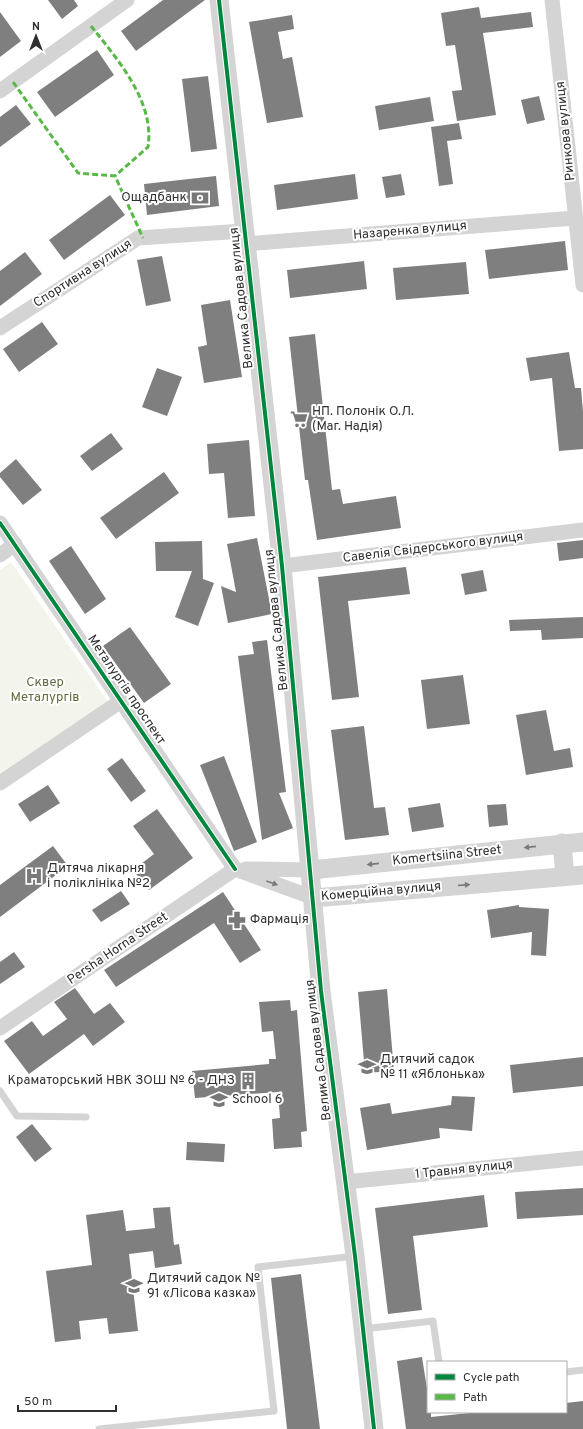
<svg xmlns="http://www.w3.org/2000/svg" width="583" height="1429" font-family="Overpass,sans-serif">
<rect width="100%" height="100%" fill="#fff"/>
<!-- green -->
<path fill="#f3f5ec" d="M11 562 108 702 0 774V570Z"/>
<!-- building -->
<path fill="#7f7f7f" d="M48 0H74L78 6 62 19Z
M163 0H205L136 51 121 31Z
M479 7 481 18 531 12 533 27 483 33 496 115 457 121 452 91 462 90 455 45 446 46 441 13Z
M0 12 21 41 0 57Z
M292 15 294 29 278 32 283 59 292 57 303 117 267 123 249 22Z
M97 50 114 75 55 117 37 92Z
M208 76 217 149 191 152 182 79Z
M539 96 545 120 527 124 521 100Z
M430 97 434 121 379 130 375 106Z
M16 105 31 124 0 147V117Z
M459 123 462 139 447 141 453 184 439 186 431 127Z
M355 174 358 199 277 210 274 185Z
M401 174 405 195 386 198 382 177Z
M216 176 219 206 147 215 144 184Z
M110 195 125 215 64 260 49 240Z
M565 241 568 270 489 279 485 250Z
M25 252 42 274 0 306V271Z
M162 256 171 301 146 306 137 260Z
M364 261 367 289 290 298 287 270Z
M466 262 469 294 396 300 393 268Z
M230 300 242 377 204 383 198 347 207 345 201 305Z
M42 322 58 344 19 372 3 349Z
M315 334 332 490 340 489 343 504 396 496 401 528 317 540 308 480H305L289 337Z
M569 352 575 388H581L583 412V449L559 451 552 378 530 381 526 358Z
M157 368 182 377 167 416 142 407Z
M111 433 123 449 92 471 80 456Z
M249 440 255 516 228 518 224 473 209 474 207 444Z
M16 459 42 490 23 505 0 477V473Z
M164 472 179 493 116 539 100 518Z
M257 538 272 614 228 623 221 586 236 592 227 544Z
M583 540V558L559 561 557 543Z
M202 541 203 579 214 583 198 626 175 617 192 571H156L155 542Z
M71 546 106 599 85 614 49 561Z
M406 567 410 594 348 601 359 697 332 700 318 577Z
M483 570 487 591 465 595 461 574Z
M583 617V638L542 640 541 630 510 631 509 620Z
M130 627 171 684 144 703 103 646Z
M267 640 286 792 279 793 293 828 262 840 238 656 254 654 252 642Z
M463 675 470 724 427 729 421 680Z
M546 710 554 751 570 748 573 767 526 775 516 715Z
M364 726 374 808 385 807 389 835 345 840 331 730Z
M224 756 257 842 234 851 200 765Z
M122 758 146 791 131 802 107 769Z
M48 785 60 803 30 822 18 804Z
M440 803 444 827 412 832 408 808Z
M506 804 508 825 489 827 487 805Z
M157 809 193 858 149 890 133 870 154 854 133 826Z
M53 846 68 866 0 917V885Z
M121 891 130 904 101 922 92 910Z
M223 892 261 950 240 963 214 923 116 987 104 970Z
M519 905V907L549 909 546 956 531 955 532 932 491 938 487 910Z
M14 952 25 967 0 984V962Z
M75 988 94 1014 110 1003 125 1022 93 1046 84 1034 29 1074 4 1041 32 1021 43 1036 67 1019 54 1002Z
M387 989 394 1071 365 1073 358 992Z
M290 1000 291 1011 297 1010 307 1131 301 1132 302 1147 274 1149 272 1119 280 1118 278 1092 195 1098 192 1071 269 1064V1059H276L273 1031 262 1032 259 1002Z
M583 1057V1086L513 1093 510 1065Z
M452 1096 475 1097 472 1131 439 1128 440 1138 367 1150 360 1108 390 1103 392 1114 451 1105Z
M32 1124 52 1149 35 1162 16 1137Z
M187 1142 225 1144 224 1162 186 1160Z
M583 1188V1215L517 1219 515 1192Z
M484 1195 488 1227 413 1236 422 1310 388 1314 375 1208Z
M170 1207 174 1245 179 1244 182 1264 155 1268 153 1251 129 1254 138 1331 109 1334 107 1318 79 1321 81 1339 55 1342 46 1271 92 1265 86 1215 123 1210 126 1231 155 1228 153 1208Z
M301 1274 320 1429H287L271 1278Z
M422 1357 428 1395V1412H431V1417L479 1412H566V1403L583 1401V1429H406L397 1361Z"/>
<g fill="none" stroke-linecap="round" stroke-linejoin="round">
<!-- service -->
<path stroke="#d4d4d4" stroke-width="7" d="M0 1091 17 1116 86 1117
M363 1329 433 1321 439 1362
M566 1372 583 1370
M99 1429 274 1411 258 1267 355 1256"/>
<!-- minor -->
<path stroke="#d4d4d4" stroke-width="15" d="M552 0 583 285
M0 91 127 0
M245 244 575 218
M0 328 138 238 244 231
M0 523 235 869
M0 555 15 544
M282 566 583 530
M0 783 121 701
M235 869 314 898
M246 869 311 870
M0 1028 235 869
M345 1182 583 1158"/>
<!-- tertiary -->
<path stroke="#d4d4d4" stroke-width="19" d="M219 0 282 566 321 991 355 1256 374 1429
M562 843 565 876
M311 870 583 842
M314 898 583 875"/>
<!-- quiet -->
<path stroke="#58b947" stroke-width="3" stroke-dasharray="6 3" stroke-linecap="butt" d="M91 26C118 60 155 102 148 147L115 176
M13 82 78 173 115 176 143 238"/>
<!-- cycleway casing -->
<g stroke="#fff" stroke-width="6">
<path id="cycleway" d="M219 0 282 566 321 991 355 1256 374 1429
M0 523 235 869"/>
</g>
<!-- cycleway -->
<use href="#cycleway" stroke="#00873e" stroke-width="4"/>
</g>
<!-- one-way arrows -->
<defs><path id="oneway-solid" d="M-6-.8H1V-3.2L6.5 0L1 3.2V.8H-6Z"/></defs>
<g fill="#797979">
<use href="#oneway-solid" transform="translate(530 847) rotate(174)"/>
<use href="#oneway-solid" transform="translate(373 864) rotate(174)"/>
<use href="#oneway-solid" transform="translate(272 883) rotate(20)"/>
<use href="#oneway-solid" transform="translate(464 885) rotate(-5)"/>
</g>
<!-- icons -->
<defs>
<g id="bank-bare" transform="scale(1.38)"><path d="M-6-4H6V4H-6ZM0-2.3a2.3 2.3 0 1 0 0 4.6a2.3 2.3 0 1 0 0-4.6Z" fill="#787878" stroke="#fff" stroke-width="2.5" paint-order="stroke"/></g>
<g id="supermarket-bare" transform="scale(1.38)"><path d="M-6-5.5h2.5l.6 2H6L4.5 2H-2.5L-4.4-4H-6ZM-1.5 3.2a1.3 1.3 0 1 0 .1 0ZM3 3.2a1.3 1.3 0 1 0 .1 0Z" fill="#787878" stroke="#fff" stroke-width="2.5" paint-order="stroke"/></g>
<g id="hospital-bare" transform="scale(1.38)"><path d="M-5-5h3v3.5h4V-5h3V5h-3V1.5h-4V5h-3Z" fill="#787878" stroke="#fff" stroke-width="2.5" paint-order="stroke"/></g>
<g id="pharmacy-bare" transform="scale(1.38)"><path d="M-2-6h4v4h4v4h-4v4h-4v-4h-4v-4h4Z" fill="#787878" stroke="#fff" stroke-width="2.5" paint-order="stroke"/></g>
<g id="school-bare" transform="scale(1.38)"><path d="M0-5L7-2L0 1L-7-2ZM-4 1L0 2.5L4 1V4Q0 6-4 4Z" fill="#787878" stroke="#fff" stroke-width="2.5" paint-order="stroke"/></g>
<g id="building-bare" transform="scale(1.38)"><path d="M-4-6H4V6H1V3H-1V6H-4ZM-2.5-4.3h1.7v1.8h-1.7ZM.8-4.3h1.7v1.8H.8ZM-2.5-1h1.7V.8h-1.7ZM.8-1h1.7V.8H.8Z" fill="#787878" stroke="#fff" stroke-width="2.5" paint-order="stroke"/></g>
</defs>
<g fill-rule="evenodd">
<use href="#bank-bare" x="200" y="198"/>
<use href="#supermarket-bare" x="299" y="419"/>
<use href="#hospital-bare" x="34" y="876"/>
<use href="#pharmacy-bare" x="237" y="920"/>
<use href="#school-bare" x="367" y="1067"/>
<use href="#building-bare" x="248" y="1081"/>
<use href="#school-bare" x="219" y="1100"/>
<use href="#school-bare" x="134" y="1286"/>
</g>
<g text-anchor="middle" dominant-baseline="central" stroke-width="4" stroke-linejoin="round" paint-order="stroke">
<!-- street labels -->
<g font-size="13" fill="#2f2f2f" stroke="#fff">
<text transform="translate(566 131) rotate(-96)">Ринкова вулиця</text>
<text transform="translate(410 231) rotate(-5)">Назаренка вулиця</text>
<text transform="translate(83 274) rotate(-33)">Спортивна вулиця</text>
<text transform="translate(242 298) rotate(-96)">Велика Садова вулиця</text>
<text transform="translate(433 548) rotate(-7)">Савелія Свідерського вулиця</text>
<text transform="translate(277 620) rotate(-96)">Велика Садова вулиця</text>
<text transform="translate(126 690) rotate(56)">Металургів проспект</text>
<text transform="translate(447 856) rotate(-6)">Komertsiina Street</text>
<text transform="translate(381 892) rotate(-5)">Комерційна вулиця</text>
<text transform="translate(118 949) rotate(-34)">Persha Horna Street</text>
<text transform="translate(319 1050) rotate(-97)">Велика Садова вулиця</text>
<text transform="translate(464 1170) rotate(-6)">1 Травня вулиця</text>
</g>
<!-- poi labels -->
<g font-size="13" fill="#2f2f2f" stroke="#fff" text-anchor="start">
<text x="187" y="198" text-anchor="end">Ощадбанк</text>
<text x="312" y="412">НП. Полонік О.Л.<tspan x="312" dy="15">(Маг. Надія)</tspan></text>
<text x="47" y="869">Дитяча лікарня<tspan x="47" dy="15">і поліклініка №2</tspan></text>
<text x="250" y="920">Фармація</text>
<text x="380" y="1060">Дитячий садок<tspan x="380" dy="15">№ 11 «Яблонька»</tspan></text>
<text x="235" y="1081" text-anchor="end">Краматорський НВК ЗОШ № 6 - ДНЗ</text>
<text x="232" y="1100">School 6</text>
<text x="147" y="1279">Дитячий садок №<tspan x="147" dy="15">91 «Лісова казка»</tspan></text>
</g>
<!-- park labels -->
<g font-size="13" fill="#606c3b" stroke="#fff">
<text x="45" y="683">Сквер<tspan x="45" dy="15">Металургів</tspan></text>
</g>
</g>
<!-- legend -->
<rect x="427" y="1361" width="140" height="52" fill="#ffffff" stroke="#acacac"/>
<rect x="435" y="1374" width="20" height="6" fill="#00873e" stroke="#acacac"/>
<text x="463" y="1381" font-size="12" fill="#2f2f2f">Cycle path</text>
<rect x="435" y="1394" width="20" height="6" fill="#58b947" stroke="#acacac"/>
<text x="463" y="1401" font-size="12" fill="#2f2f2f">Path</text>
<!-- north arrow -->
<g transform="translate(36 36)" stroke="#ffffff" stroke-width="3" paint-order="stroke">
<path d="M0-3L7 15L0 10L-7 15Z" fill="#2f2f2f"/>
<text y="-6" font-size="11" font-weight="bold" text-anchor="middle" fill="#2f2f2f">N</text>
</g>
<!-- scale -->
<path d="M18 1405v6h98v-6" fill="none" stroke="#2f2f2f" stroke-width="2"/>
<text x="24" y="1405" font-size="12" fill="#2f2f2f" stroke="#ffffff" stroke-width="3" paint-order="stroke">50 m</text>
</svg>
